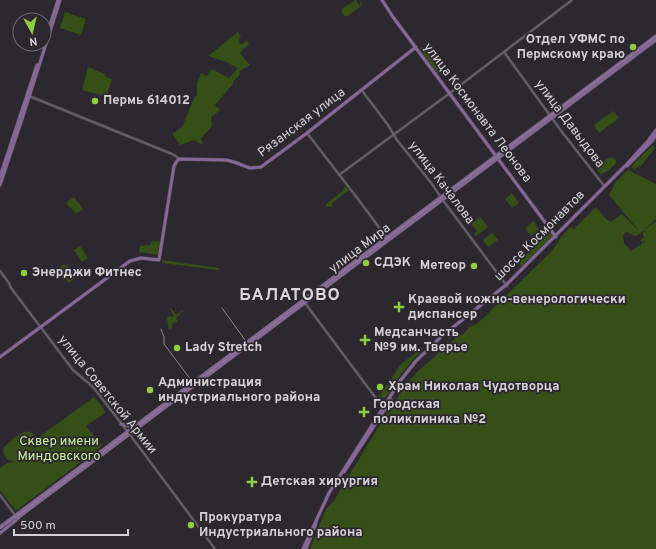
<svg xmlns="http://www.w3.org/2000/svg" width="656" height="549" font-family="Overpass,sans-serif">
<rect width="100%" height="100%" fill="#2d282f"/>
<!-- green -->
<path fill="#354f17" d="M355 0H357L356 1 360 6 361 2 359 0 361 1 362 3 361 6 348 16H344L342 13V9Z
M65 12 86 19 81 35 60 28Z
M238 32 241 37 239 39 240 44H242L247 41 249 45 243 49 240 53 250 65 241 70 239 72 240 74 233 82V84L215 105 220 110 219 111 211 117 212 126 201 138 203 145 194 140 180 145 173 135V133L182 127 195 96H197V83L201 73 207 76 210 70 212 69 229 78 238 68 226 62 208 56Z
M423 47 441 72 439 73H437L421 50 420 48Z
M88 67 105 74 106 77 112 79 107 95 105 96 82 90Z
M613 111 619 118 599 133 594 125Z
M654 144 653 146 655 148 640 167 638 166 634 170 632 167 633 164Z
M612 157 615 159 616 162C614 167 606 173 600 174L597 169C599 164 607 158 612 157Z
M628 170 656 184V219L644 230 656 221V549H310L326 509 333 502 387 413 385 412 387 411 388 412 389 411 387 409 390 404 391 406 415 374 459 335H463L469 327 475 325 486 316 491 310 551 252 563 235 571 227 574 229 596 207 607 220H608L611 222 622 214 641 233C634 239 632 233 626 232L623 236 624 243 631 251 645 242V241L642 242 640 240 644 237 642 233 645 231H643L641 233 609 195 615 183Z
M345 186 349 190 332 203 333 206 330 207 326 206V204L343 191 344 187Z
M512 193 519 203 512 208 505 199Z
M74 197 83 209 76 214 70 207H69L66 203Z
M480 217 488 227 476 236 474 234 477 231 471 224Z
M533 221 539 229 531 236 525 228Z
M550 231 553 235 521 267 519 262 532 249 528 246 545 233H547Z
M492 233 498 240 488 247 483 240Z
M152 241 162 242 159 255 139 252 140 246 150 245Z
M80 246 88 258 82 262 74 250Z
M162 260 219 268V269L218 270 162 263Z
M63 265H64L65 266 68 265 71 272 76 277 69 283 58 268Z
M171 308 176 315 183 310V311L176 318 178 322 176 323 175 322 172 324V328L169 330 167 318 169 316 173 317 174 316 170 309Z
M425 346 401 374 391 391 385 398 379 397 401 364Z
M94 397 106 412 86 426 102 446 16 511 0 490V468L7 463 14 462 15 461C7 462 2 456 4 447 9 443 18 434 24 432 31 429 40 438 36 445 34 448 29 451 27 453L37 446 39 437Z"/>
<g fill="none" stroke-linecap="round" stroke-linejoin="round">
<!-- minor casing -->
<g stroke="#474349" stroke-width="3">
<path id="minor" d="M504 52 562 132 605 187
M361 90 363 92 388 125 397 140 432 184 442 199 507 286
M29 96 172 154 177 157 179 159
M307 133 358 199 387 238
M339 175 450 93 572 0
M0 271 9 283 11 288 73 370 93 387 131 436 215 549
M305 303 369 389 384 408
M0 495 15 515"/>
</g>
<!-- major casing -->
<g stroke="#474349" stroke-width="4">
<path id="major" d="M382 0 393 17 556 237
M47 35 58 0
M627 166 652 141 656 135
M0 177 37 65
M0 185 22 119 60 0
M0 357 130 261 141 258 159 260 174 166 177 161 179 159 226 160 234 162 250 168 261 167 307 133 416 47
M121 424 130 426 135 425
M344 472 391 400
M0 527 656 36
M0 533 16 520 20 516 656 40
M303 549 329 493 400 381 416 361 442 336 506 285 626 165 648 141 656 130
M306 549 316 523"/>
</g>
<!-- minor -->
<use href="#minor" stroke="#656068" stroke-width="2"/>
<!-- major -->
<use href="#major" stroke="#846796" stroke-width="3"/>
<!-- tram -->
<path stroke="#8c888e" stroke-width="1" d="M222 308 245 340 246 343 245 347
M161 329 164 337V344L191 380 192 383 191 386
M0 529 656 37"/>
</g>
<!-- markers -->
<g fill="#8fcd42" stroke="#2d282f" stroke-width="1.5">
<circle cx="633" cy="47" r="4"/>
<circle cx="95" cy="101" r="4"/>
<circle cx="366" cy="263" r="4"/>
<circle cx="474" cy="266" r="4"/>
<circle cx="24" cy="273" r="4"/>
<path d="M397 301h4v4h4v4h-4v4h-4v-4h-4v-4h4z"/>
<path d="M363 334h4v4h4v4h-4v4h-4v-4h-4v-4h4z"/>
<circle cx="177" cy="348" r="4"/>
<circle cx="380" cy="387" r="4"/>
<circle cx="150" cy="390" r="4"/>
<path d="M362 406h4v4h4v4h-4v4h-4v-4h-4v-4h4z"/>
<path d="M250 476h4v4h4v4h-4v4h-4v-4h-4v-4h4z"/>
<circle cx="191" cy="525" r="4"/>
</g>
<g text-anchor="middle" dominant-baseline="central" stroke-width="3.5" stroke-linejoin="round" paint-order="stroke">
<!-- poi labels -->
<g font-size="13" font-weight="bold" fill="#d4d1d6" stroke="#2d282f" text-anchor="start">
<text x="625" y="40" text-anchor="end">Отдел УФМС по<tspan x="625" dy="15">Пермскому краю</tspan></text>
<text x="103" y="101">Пермь 614012</text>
<text x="374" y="263">СДЭК</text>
<text x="466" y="266" text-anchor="end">Метеор</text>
<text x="32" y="273">Энерджи Фитнес</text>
<text x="408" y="300">Краевой кожно-венерологически<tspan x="408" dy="15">диспансер</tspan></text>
<text x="374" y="333">Медсанчасть<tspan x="374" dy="15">№9 им. Тверье</tspan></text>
<text x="185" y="348">Lady Stretch</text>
<text x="158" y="383">Администрация<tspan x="158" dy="15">индустриального района</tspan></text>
<text x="388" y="387">Храм Николая Чудотворца</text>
<text x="373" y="405">Городская<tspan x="373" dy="15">поликлиника №2</tspan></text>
<text x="261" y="482">Детская хирургия</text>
<text x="199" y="518">Прокуратура<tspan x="199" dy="15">Индустриального района</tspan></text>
</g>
<!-- street labels -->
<g font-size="13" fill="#d4d1d6" stroke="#2d282f">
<text transform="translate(477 113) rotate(53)">улица Космонавта Леонова</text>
<text transform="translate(302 123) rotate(-37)">Рязанская улица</text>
<text transform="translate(569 124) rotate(53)">улица Давыдова</text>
<text transform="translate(441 183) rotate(53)">улица Качалова</text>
<text transform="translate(540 236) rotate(-45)">шоссе Космонавтов</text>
<text transform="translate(360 249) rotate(-37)">улица Мира</text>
<text transform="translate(107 395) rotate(51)">улица Советской Армии</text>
</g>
<!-- park labels -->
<g font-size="13" fill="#c5f19b" stroke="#2d282f">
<text x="59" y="442">Сквер имени<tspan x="59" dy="15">Миндовского</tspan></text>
</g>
<!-- district labels -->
<g font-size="17" font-weight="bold" letter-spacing="1" fill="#dbd5de" stroke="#2d282f">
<text x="290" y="296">БАЛАТОВО</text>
</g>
</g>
<!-- north arrow -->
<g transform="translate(32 32) rotate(172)"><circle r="19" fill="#2d282f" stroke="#706c72"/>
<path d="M0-3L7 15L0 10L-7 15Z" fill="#8fcd42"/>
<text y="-6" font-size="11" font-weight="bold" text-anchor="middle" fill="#d4d1d6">N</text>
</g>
<!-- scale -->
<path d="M14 529v6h114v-6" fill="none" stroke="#d4d1d6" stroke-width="2"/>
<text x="20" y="529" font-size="12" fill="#d4d1d6" stroke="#2d282f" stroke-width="3" paint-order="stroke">500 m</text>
</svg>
